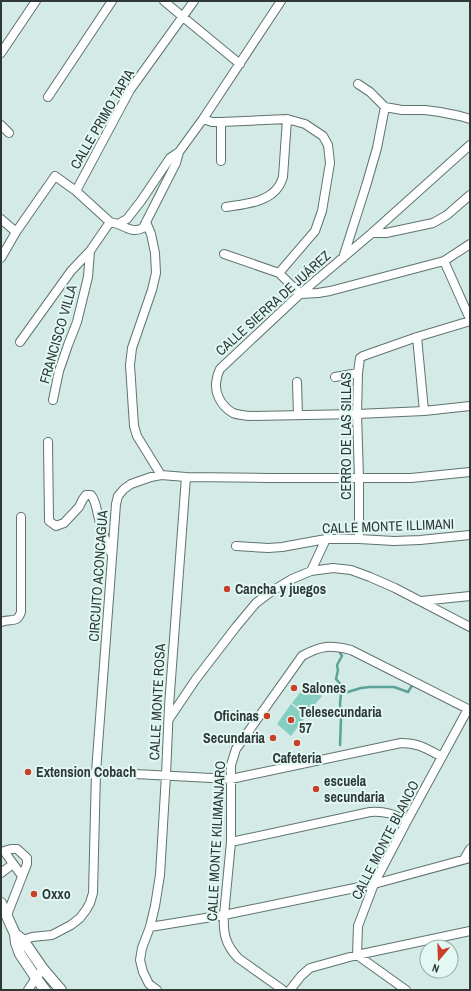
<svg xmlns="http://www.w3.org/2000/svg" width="471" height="991" font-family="'Archivo Narrow',sans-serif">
<rect width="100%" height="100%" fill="#d3eae6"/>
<!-- green -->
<path fill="#85cec1" d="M307 684 322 696 307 714 292 703Z
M291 704 306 716 291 736 277 724Z"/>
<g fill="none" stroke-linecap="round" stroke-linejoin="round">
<!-- stream -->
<path stroke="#5ba397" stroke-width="2.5" d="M339 651 342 656 337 665 338 670 336 679 342 686 340 703 341 719 340 745
M341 694 361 688 370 687H394L408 692 411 687 414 685"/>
<!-- minor casing -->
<g stroke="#5f736f" stroke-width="10">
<path id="minor" d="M164 1 183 17 240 64
M1 53 36 1
M358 84 370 92 385 107 402 110H425L440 112 460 116 470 119
M48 97 112 1
M203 119 212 122H221L287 119 305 124 323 136 328 145 330 163 322 211 315 231 279 273
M1 125 9 133
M470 145 372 233 300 294 220 369C219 372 217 375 217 378 213 392 221 406 233 413 238 415 244 415 249 416L357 414 424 411 470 406
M221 161V122
M76 191 130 90 194 1
M226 207C244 204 268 203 279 186 281 183 282 180 283 177L287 119
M1 219 16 232
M146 222 151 234 155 253 156 273 152 290 132 348 130 365 134 426 137 436 161 475
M118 224C127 228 134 233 143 228L176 163 179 152
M372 233H386L433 223 447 215 470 195
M224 254 279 273 300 294 318 293 330 291 444 261 470 244
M1 258 16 232 55 176 76 191 110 222 118 224 127 219 141 201 170 158 179 152 203 119 281 1
M343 258 366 186 377 148 385 107
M444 261 470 319
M417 337 424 411
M20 342 71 271 90 251 110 222
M335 377 358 373
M297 382 298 415
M53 400 59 371 68 345 77 322 88 277 90 251
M48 442 49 521 56 526 64 523 79 507 83 499 86 495H91C97 503 96 509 99 519 102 531 106 543 112 555
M359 539V478L357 414 358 373 360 358 363 356 417 337 470 321
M236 546 268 548 282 547 326 539H359L394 541 420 540 470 535
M311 571 326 539
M421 601 470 596
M1 622C11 618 17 624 21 612V517
M169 719 196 679 236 627 256 603 272 591 292 579 311 571 333 568 351 570 370 577 395 588 470 627
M96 772 231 779 401 743C419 743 427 749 442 757
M231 842 370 812C385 811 394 814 407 821
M464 859 470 849
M1 873 13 864
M7 915 27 864V858L17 849H11L4 851 22 876
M150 927 224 915 374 884 470 858
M18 942 32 937 52 935 71 925 80 918 86 910 90 903 93 893 96 772 116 504 118 496 124 489 131 484 151 477 161 475 186 477 268 478H411L470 472
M28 990 36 978 43 969
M157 990 149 984 143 972 140 960 142 948 150 927 155 906 160 875 166 775 169 706 186 477
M283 990 238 958C225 944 223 933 224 915L231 842V765L236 749 302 656C322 645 330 645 351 650L470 710
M290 990 301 976 310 968 357 955 470 931
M406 990 357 955 358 926 374 884 407 821 468 709"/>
</g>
<!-- major casing -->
<g stroke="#5f736f" stroke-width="12">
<path id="major" d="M1 903 15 934 16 943 20 954 36 978 45 990
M15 934 23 940 43 969 61 990"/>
</g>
<!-- minor -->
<use href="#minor" stroke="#fff" stroke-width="8"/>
<!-- major -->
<use href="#major" stroke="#fff" stroke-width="10"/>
</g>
<!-- markers -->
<g fill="#ca3f28" stroke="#e1f8f3" stroke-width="1.5">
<circle cx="227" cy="589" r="4"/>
<circle cx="294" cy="688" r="4"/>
<circle cx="267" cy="716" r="4"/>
<circle cx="291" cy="720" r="4"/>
<circle cx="273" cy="738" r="4"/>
<circle cx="297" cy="743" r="4"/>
<circle cx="28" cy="772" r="4"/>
<circle cx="316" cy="789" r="4"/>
<circle cx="34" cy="894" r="4"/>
</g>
<g text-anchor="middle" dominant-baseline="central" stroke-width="4" stroke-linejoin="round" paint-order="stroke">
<!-- street labels -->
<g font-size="14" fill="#2f3836" stroke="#e1f8f3">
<text transform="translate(102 119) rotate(-60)">CALLE PRIMO TAPIA</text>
<text transform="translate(273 303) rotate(-42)">CALLE SIERRA DE JUÁREZ</text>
<text transform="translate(58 334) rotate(-74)">FRANCISCO VILLA</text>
<text transform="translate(346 436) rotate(-90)">CERRO DE LAS SILLAS</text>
<text transform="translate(388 526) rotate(-2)">CALLE MONTE ILLIMANI</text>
<text transform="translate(98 576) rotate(-86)">CIRCUITO ACONCAGUA</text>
<text transform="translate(157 702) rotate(-87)">CALLE MONTE ROSA</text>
<text transform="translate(385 840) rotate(-63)">CALLE MONTE BLANCO</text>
<text transform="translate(216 841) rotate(-87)">CALLE MONTE KILIMANJARO</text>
</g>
<!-- poi labels -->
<g font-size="14" font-weight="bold" fill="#2f3836" stroke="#e1f8f3" text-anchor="start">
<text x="235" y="589">Cancha y juegos</text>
<text x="302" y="688">Salones</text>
<text x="299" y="712">Telesecundaria<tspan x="299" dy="16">57</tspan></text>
<text x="259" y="716" text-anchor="end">Oficinas</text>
<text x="265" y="738" text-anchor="end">Secundaria</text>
<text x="297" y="758" text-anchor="middle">Cafeteria</text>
<text x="36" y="772">Extension Cobach</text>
<text x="324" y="781">escuela<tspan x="324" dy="16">secundaria</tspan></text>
<text x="42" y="894">Oxxo</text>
</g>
</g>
<!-- border -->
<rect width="471" height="991" fill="none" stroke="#2f3836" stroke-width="4"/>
<!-- north arrow -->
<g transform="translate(439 959) rotate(199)"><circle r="19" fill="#e1f8f3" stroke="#9aaba7"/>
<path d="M0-3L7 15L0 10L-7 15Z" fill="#ca3f28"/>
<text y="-6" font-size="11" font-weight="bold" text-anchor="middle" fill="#2f3836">N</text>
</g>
</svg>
